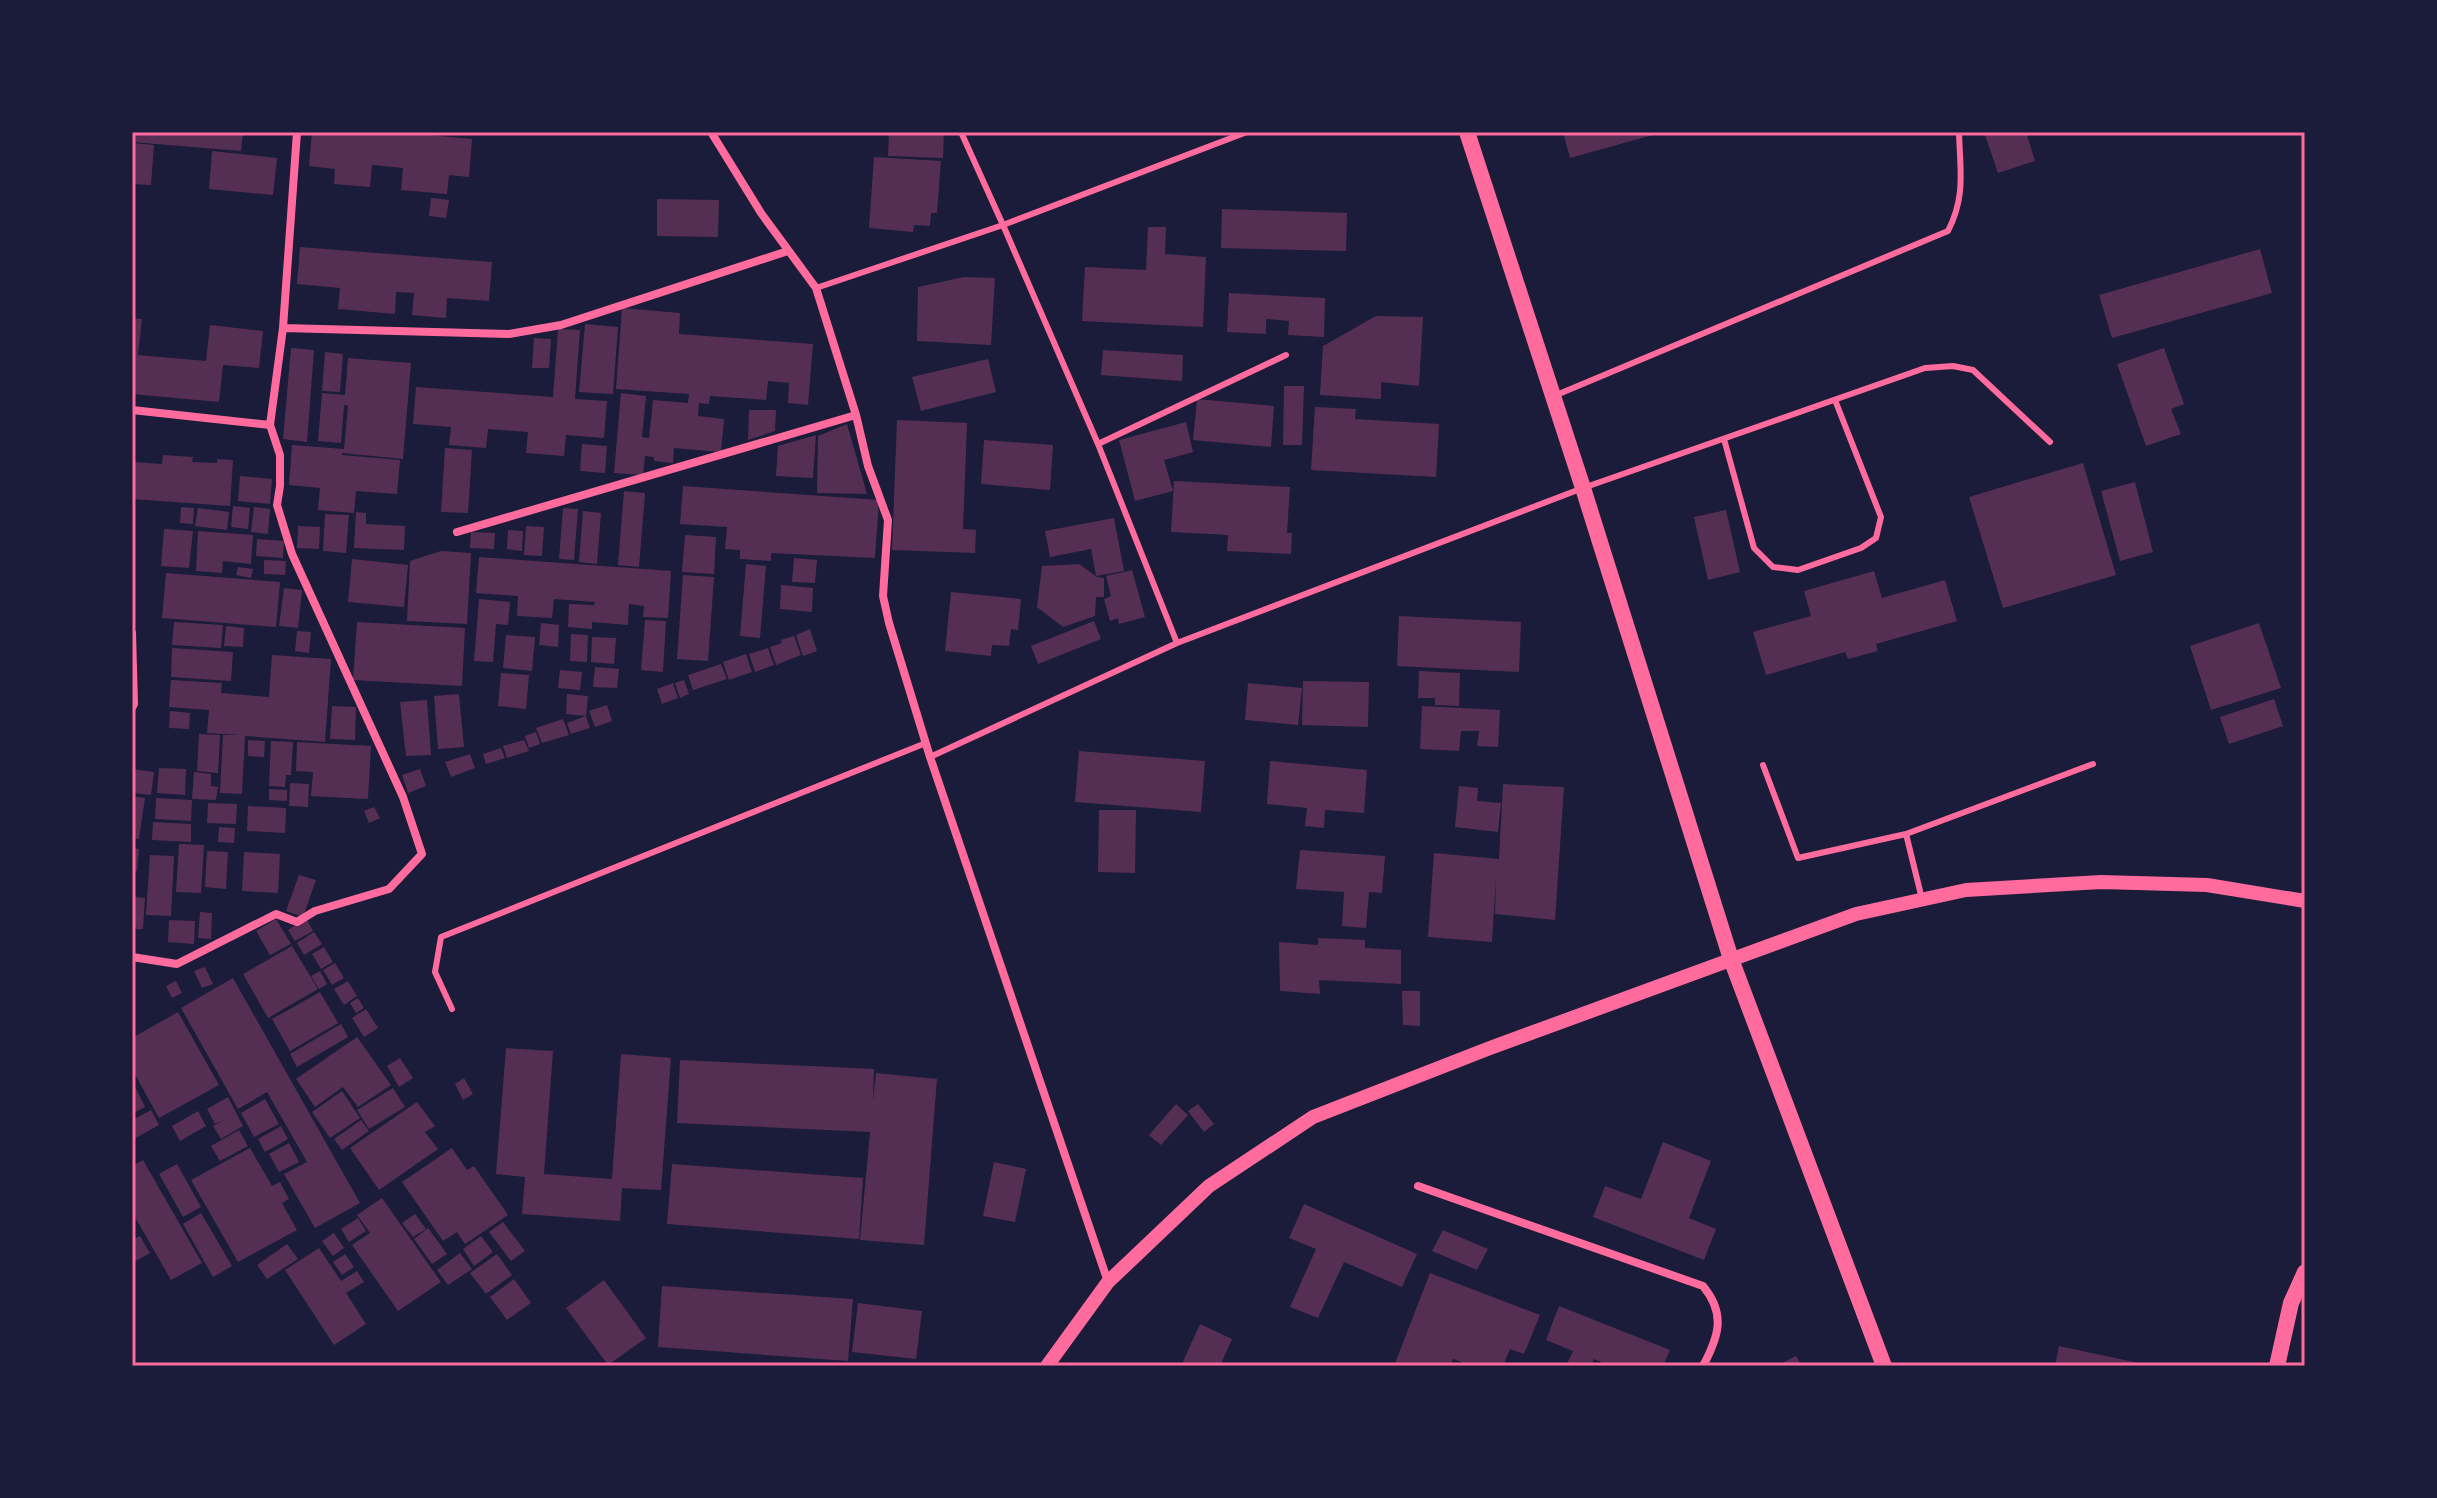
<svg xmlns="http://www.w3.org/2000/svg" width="2437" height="1498" font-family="'DM Sans',sans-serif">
<rect width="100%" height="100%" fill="#1b1b3a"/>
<!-- building -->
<path fill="#542f53" d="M132 132H243L241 151 132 142Z
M312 132H395L472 139 469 177 449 175 447 194 401 190 403 168 372 165 370 187 334 184 335 169 309 166Z
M889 132H944L943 158 888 156Z
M1563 132H1660V133L1570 158Z
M1984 132H2026L2035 161 1998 173Z
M132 143 154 145 151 185 132 184Z
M212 151 277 158 273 195 209 189Z
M874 157 941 161 937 213H931L930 226 914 225 913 232 869 228Z
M431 198 449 200 446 218 429 216Z
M657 199 719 200 718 237 657 236Z
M1222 209 1347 213 1346 251 1221 248Z
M1148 227H1166L1165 254 1206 257 1203 327 1082 321 1085 267 1146 270Z
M300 247 492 262 489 301 447 298 446 318 412 315 414 293 396 292 395 314 338 309 340 288 297 284Z
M2260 249 2272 293 2112 338 2099 295Z
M964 277 995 278 991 345 917 341 918 287Z
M1229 293 1325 298 1324 337 1288 335 1289 321 1266 319V334L1227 332Z
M622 308 680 313 679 334 813 344 808 405 788 403 789 383 768 381 766 400 710 396 709 404 699 403 698 416 724 419 721 452 674 448 673 463 654 461V457L645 456 643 475 614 473 621 393 646 396 642 437 649 438 653 400 688 403 689 394 616 389Z
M1376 316 1423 317 1419 386 1381 382V399L1320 395 1323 346Z
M132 318 142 319 138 355 206 361 210 325 263 331 259 368 223 365 219 402 132 394Z
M585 324 618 327 613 394 579 392Z
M558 329 580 330 575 399 607 401 604 438 566 435 564 456 526 453 528 432 488 429 486 448 449 445 451 427 413 424 416 387 553 397Z
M534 338 551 339 549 368H532Z
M291 348 314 350 307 442 283 439Z
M2164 348 2184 404 2171 409 2181 434 2146 446 2117 364Z
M1103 350 1183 355 1182 381 1101 375Z
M325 352 343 354 340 392 322 391Z
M348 358 411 363 403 459 342 453V455L400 460 397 494 356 491 354 513 318 510 320 488 289 485 292 445 344 449 348 406 344 405 341 443 318 441 322 393 345 395Z
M988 359 996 392 921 411 912 377Z
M1284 386H1304L1302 445H1283Z
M1197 399 1274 406 1271 447 1193 440Z
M1315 407 1356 409 1355 419 1439 424 1436 477 1311 470Z
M749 410H776L775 431 748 440Z
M897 420 967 423 963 529 976 530 975 553 892 550Z
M1186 422 1193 452 1164 460 1173 491 1135 501 1119 440Z
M847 424 867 494 817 493 818 436Z
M816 435 813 478 776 476 778 446Z
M984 440 1053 445 1050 490 981 484Z
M582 444 607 446 605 473 580 471Z
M445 448 472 450 468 513 441 512Z
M163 455 193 457 192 462 217 463V459L233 460 230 506 132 499V462L162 464Z
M2083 463 2116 575 2003 608 1969 497Z
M240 476 272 479 270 504 238 501Z
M1174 481 1290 487 1287 533H1292L1291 554 1227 551 1228 535 1171 532Z
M2135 482 2153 552 2120 561 2101 491Z
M683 486 879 500 875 558 771 553V561L740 559V550L725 549 727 527 680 524Z
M624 491 645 493 639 567 618 565Z
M233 506 250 508 248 529 231 527Z
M181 507 194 508 193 524 180 523Z
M254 507 270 509 268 534 251 532Z
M198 508 229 512 227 530 195 526Z
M563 508 578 509 574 560 559 559Z
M1726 510 1740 572 1708 580 1694 517Z
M583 511 601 513 597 564 579 562Z
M356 512 366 513V524L405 526 404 550 354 548Z
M325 514 349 515 346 553 323 551Z
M1114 518 1124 571 1096 576 1091 549 1050 557 1045 531Z
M298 526 320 527 319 549 297 548Z
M526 526 544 527 542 556 524 555Z
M164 529 193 531 189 568 161 566Z
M508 530 523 531 522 551 507 549Z
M198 531 253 535 251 564 223 561 222 573 196 571Z
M471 532 495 533 494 549 470 548Z
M685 535 716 537 714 574 682 572Z
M257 539 284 541 283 558 256 556Z
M441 551 471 553 467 624 407 621 410 561Z
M479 557 671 571 668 618 643 617 644 606 629 604 628 625 592 622V629L568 627 569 604 594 605 595 602 554 599 552 618 517 616 518 596 476 593Z
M794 558 817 560 815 583 792 582Z
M352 559 408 565 404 607 348 602Z
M264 560 286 561 285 575 264 574Z
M746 564 766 566 760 638 740 636Z
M1079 564 1097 577 1104 578V597H1096L1095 616 1063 627 1037 607 1042 566Z
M238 567 253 569 251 578 236 575Z
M1132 570 1145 617 1119 624 1118 618 1110 621 1104 599 1111 596 1106 576Z
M1874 571 1882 598 1945 580 1957 621 1876 644 1878 651 1848 659 1845 652 1766 675 1753 632 1811 616 1804 591Z
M166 573 280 582 276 627 162 618Z
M683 575 714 577 708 661 677 659Z
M781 585 813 588 812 612 780 609Z
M284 588 302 590 298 628 279 626Z
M951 592 1021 599 1018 630 1011 629 1009 646 992 645 991 656 945 651Z
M479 599 510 602 508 625 496 624 493 662 474 661Z
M1399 616 1521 622 1519 672 1397 666Z
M645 620 666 621 663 672 641 670Z
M1094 621 1101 639 1038 664 1031 646Z
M174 622 223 625 221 648 172 645Z
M357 622 465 628 462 686 353 680Z
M541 623 559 625 558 647 539 645Z
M2259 623 2281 688 2211 710 2190 646Z
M226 626 244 628 243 647 224 646Z
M810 629 817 651 803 656 796 635Z
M297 631 311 632 309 653 295 651Z
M571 634 588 635 587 662 570 661Z
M506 635 535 637 532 671 503 668Z
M794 636 801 655 776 665 770 647 782 643 781 640Z
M592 637 616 638 614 664 591 662Z
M172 648 233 652 231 681 171 677Z
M768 648 774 665 755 672 749 654Z
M746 654 752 672 729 680 723 662Z
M272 655 331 659 325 742 245 736 242 794 220 793 223 735H239L207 733 209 710 169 707 171 680 222 683 221 693 269 697Z
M721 664 727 679 693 690 688 675Z
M595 667 619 669 617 688 593 687Z
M560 670 582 672 580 690 558 688Z
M1419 671 1460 673 1459 706 1435 705V698H1418Z
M501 673 529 675 526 709 498 706Z
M684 680 689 694 680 698 675 683Z
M1303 681 1369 682 1368 727 1302 725Z
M673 683 678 698 662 704 657 689Z
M1248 683 1302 688 1298 725 1245 720Z
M459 694 464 747 438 749 434 696Z
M567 694 588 696 586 716 566 714Z
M2274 699 2283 726 2229 744 2220 717Z
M427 700 431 755 406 756 400 702Z
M607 705 612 721 595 727 589 711Z
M332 706 356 707 355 740 330 739Z
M1422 706 1500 710 1498 747 1477 746 1479 731H1461L1459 751 1420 749Z
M170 711 190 713 189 729 169 728Z
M586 716 590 728 571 734 567 723Z
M563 719 569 735 542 743 536 728Z
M536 732 540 744 529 748 525 736Z
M199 734 220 735 218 773 197 771Z
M248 740 265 741 264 757 248 756Z
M524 740 529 751 507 758 503 746Z
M271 741 293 742 291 775H286L285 787 269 786Z
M297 742 371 746 368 799 311 796 313 772 296 771Z
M501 748 505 758 486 764 483 754Z
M1079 751 1205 761 1201 812 1075 802Z
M470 754 475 768 451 777 445 762Z
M1270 761 1367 770 1364 813 1325 810 1324 828 1305 826 1307 808 1267 804Z
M159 768 186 769 185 795 157 793Z
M132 769 154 772 151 795 132 793Z
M420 769 426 786 408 793 402 775Z
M194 772 211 774V786L218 787 216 800 192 799Z
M290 783 309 784 308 807 289 806Z
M1503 784 1564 787 1555 920 1495 914 1496 878 1492 942 1428 937 1434 853 1499 859Z
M1459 786 1478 788 1477 801 1501 803 1498 832 1455 827Z
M269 789 287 790V801L269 800Z
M132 796 145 798 139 839 132 838Z
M156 798 192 800 191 821 155 819Z
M208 803 237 804 236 824 207 823Z
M248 806 286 808 285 833 247 831Z
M374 807 380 818 369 823 364 811Z
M1099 810H1136L1135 873 1098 872Z
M153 822 191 824V842L152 840Z
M219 827 235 828 234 843 218 842Z
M179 844 204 845 201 893 176 892Z
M132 848 139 849 137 871 132 870Z
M1300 850 1385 856 1382 893 1369 892 1366 928 1342 926 1344 892 1296 889Z
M207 851 228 852 226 889 205 887Z
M244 852 280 854 278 893 242 891Z
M150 855 174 856 171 916 146 915Z
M299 875 316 880 303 917 286 911Z
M132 897 145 898 143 929H132Z
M200 912 212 913 211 939 198 938Z
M306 918 313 931 295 941 288 930Z
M276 919 291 944 270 955 256 931Z
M169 920 195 921 194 944 168 942Z
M314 932 322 944 304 955 297 943Z
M1318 938 1365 940V948L1401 950V984L1319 980 1320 994 1280 991 1279 942 1318 945Z
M292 946 318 989 268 1018 243 974Z
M324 947 333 962 321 969 312 954Z
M335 963 344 978 332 985 323 970Z
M205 967 213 984 202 988 194 971Z
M320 971 327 984 319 989 311 976Z
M233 978 360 1203 315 1228 284 1174 307 1162 267 1092 238 1109 181 1008Z
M176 981 182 993 172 998 166 986Z
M348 981 357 996 344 1005 334 989Z
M1402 991H1420V1026L1403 1025Z
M320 992 338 1023 290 1051 272 1019Z
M358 998 364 1008 356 1013 350 1003Z
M366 1009 378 1028 364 1037 352 1018Z
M178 1012 219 1085 159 1118 132 1069V1038Z
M341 1024 348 1037 297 1067 290 1054Z
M357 1037 391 1085 358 1107 343 1087 315 1107 296 1079Z
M506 1048 553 1051 544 1174 612 1179 621 1054 671 1058 661 1190 622 1188 620 1221 522 1214 525 1177 496 1174Z
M400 1058 413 1078 399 1087 387 1066Z
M680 1060 874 1069 873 1102 876 1073 937 1079 924 1245 860 1240 870 1132 677 1123Z
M464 1078 473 1094 463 1100 455 1084Z
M132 1080 145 1107 132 1114Z
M393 1088 405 1107 369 1129 357 1110Z
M342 1091 360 1118 330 1138 312 1112Z
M228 1097 243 1126 221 1139 213 1126 226 1119 215 1124 207 1109Z
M265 1099 279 1124 254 1137 241 1113Z
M417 1102 435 1126 425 1132 438 1149 379 1190 350 1148Z
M1176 1104 1188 1115 1161 1145 1149 1135Z
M1198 1104 1214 1124 1204 1132 1188 1111Z
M151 1110 159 1125 132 1140V1120Z
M198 1111 206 1126 180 1141 172 1126Z
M361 1120 369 1131 342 1150 334 1139Z
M281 1126 288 1139 265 1152 258 1139Z
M239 1130 248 1146 220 1161 211 1146Z
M1663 1142 1711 1161 1689 1218 1716 1229 1704 1260 1593 1217 1605 1186 1641 1199Z
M289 1143 299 1162 279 1172 269 1154Z
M250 1148 272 1186 280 1182 289 1199 282 1203 297 1230 238 1262 191 1180Z
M452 1148 467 1170 474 1166 508 1215 465 1244 457 1232 443 1241 402 1182Z
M143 1160 202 1263 171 1280 132 1212V1166Z
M994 1162 1026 1169 1015 1222 983 1216Z
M177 1164 201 1207 183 1217 159 1174Z
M672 1164 863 1178 859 1239 667 1224Z
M382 1198 441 1282 398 1311 352 1245 370 1233 357 1215Z
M1304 1204 1417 1254 1402 1287 1344 1262 1318 1318 1290 1307 1316 1249 1289 1238Z
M201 1213 232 1266 213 1277 183 1224Z
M415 1214 426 1229 413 1237 402 1223Z
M358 1218 366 1231 349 1242 341 1229Z
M503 1222 525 1251 511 1261 489 1232Z
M428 1228 447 1254 432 1264 414 1239Z
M1443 1230 1488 1249 1477 1270 1432 1251Z
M334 1233 344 1248 333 1256 322 1241Z
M140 1236 150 1253 132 1263V1240Z
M481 1236 493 1252 474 1266 463 1249Z
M287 1244 298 1259 267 1279 257 1265Z
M319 1248 341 1281 357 1271 364 1282 346 1293 366 1324 334 1345 285 1270Z
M460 1253 472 1269 448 1285 437 1270Z
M345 1254 354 1267 342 1275 333 1262Z
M497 1254 512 1275 486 1294 470 1273Z
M1430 1273 1540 1315 1524 1354 1510 1349 1503 1366H1472L1453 1359 1450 1366H1394Z
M514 1279 531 1303 507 1320 490 1297Z
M604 1280 646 1338 608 1365 566 1308Z
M662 1286 853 1299 848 1361 658 1347Z
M858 1303 922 1311 916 1359 852 1352Z
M1559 1306 1670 1350 1663 1366H1611L1594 1359 1591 1366H1566L1573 1351 1546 1340Z
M1200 1324 1232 1339 1220 1366H1181Z
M2059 1346 2148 1365V1366H2055Z
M1796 1356 1802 1366H1776Z"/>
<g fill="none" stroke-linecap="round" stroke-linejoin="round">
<!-- service -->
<path stroke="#ff6b9d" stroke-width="6" d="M961 132 1003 225 1247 132
M816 288 1003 225 1098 444 1177 643
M1554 396 1948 231C1966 196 1960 170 1959 132
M1724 439 1754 548 1773 567 1798 570 1861 548 1876 538 1881 517 1835 400
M1098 444 1286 355
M930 757 1177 643 1583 488 1925 368 1953 366 1973 370 2050 442
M1763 765 1798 858 1906 834 2093 764
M1906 834 1922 899
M452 1009 435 972 441 937 926 743"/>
<!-- minor -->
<path stroke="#ff6b9d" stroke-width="8" d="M711 132 761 213 816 288 856 415 868 466 888 520 883 596 889 623 930 757 1108 1282
M283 328 509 334 561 325 788 251
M132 410 270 425
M457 532 856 415
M132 633 134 704 132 708
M132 957 177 964 276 914 297 922 315 911 389 889 422 854 403 797 292 554 277 505 280 486V455L270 425 283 328 297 132
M1418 1186 1703 1286C1726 1314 1719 1336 1703 1366"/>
<!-- tertiary -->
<path stroke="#ff6b9d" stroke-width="14" d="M1047 1366 1108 1282 1209 1186 1313 1117 1490 1048 1856 914 1966 890 2101 882 2207 885 2305 901"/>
<!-- secondary -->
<path stroke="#ff6b9d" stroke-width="16" d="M1467 132 1583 488 1731 959 1884 1366
M2277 1366 2291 1303 2305 1272"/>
</g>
<!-- border -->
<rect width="2437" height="1498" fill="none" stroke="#1b1b3a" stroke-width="268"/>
<rect x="134" y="134" width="2169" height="1230" fill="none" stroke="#ff6b9d" stroke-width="3"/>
</svg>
